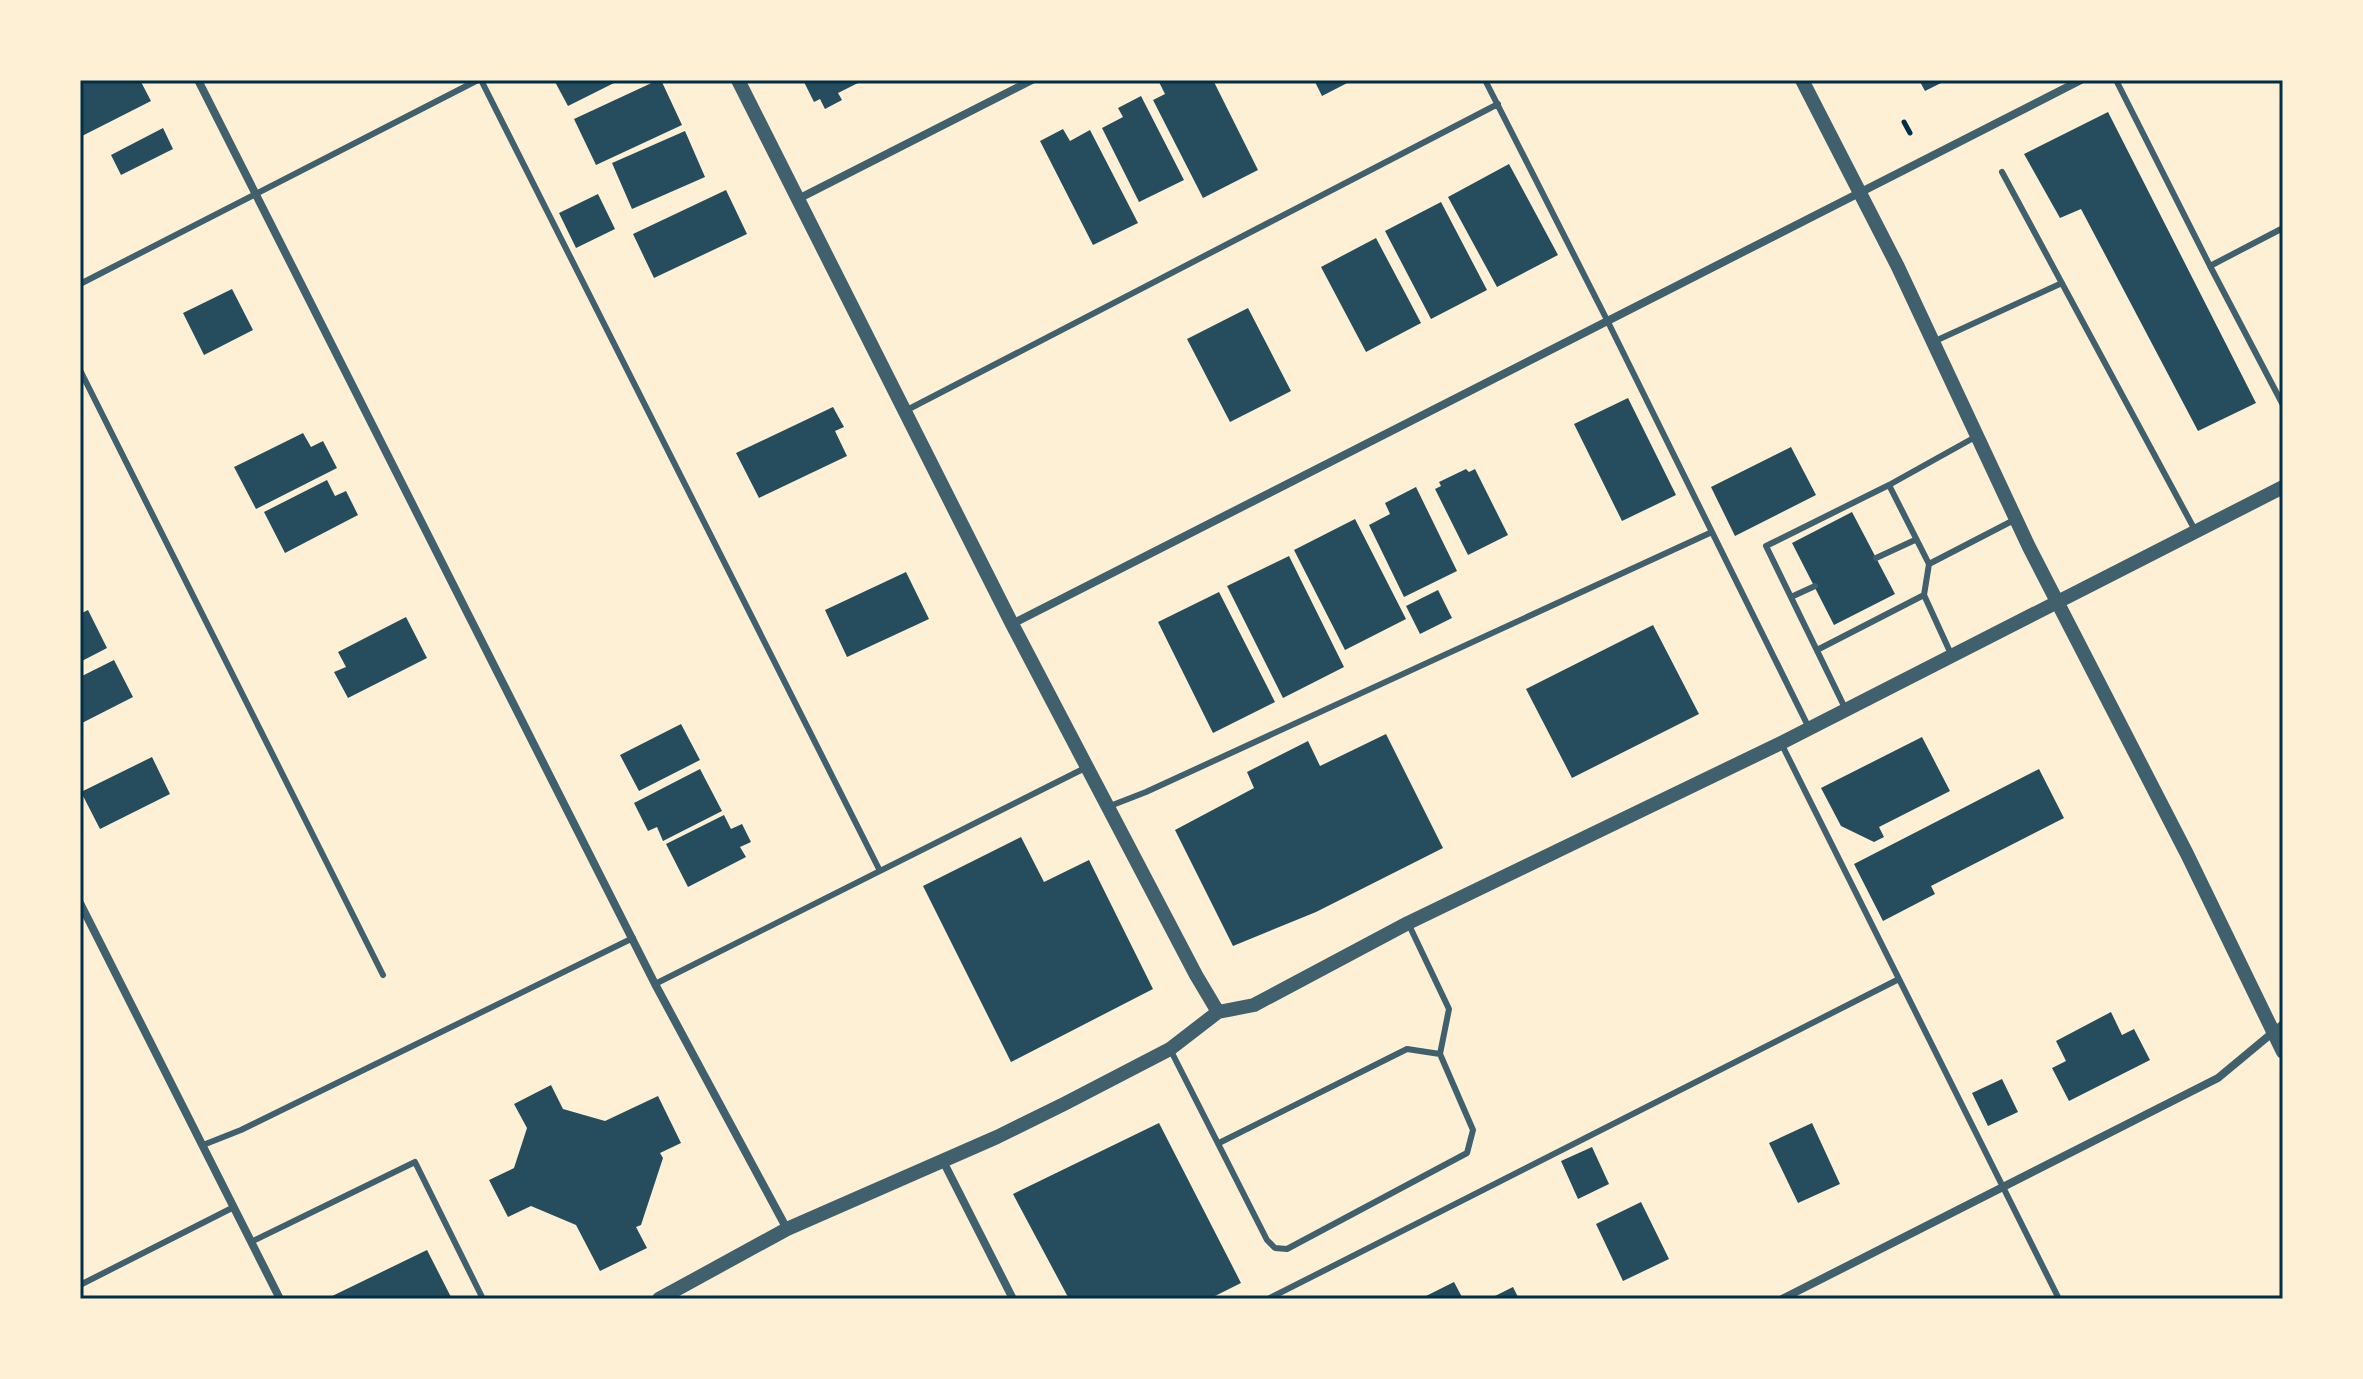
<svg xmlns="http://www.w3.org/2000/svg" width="2363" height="1379" font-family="Barlow,sans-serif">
<rect width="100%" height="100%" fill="#fdf0d5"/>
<!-- building -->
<path fill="#264d5e" d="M84 80H140L151 101 82 136 80 82Z
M554 80H620L568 106Z
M658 80H661L682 125 596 165 574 119Z
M803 80H864L838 93 842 100 825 109 820 99 814 102Z
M1158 80H1213L1258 170 1203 198 1153 100 1165 94Z
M1314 80H1353L1322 96Z
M1919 80H1947L1925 91Z
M1141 96 1184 180 1139 202 1102 128 1123 117 1118 108Z
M2108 112 2256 403 2198 431 2081 209 2060 218 2024 154Z
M163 128 173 149 121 175 111 155Z
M1063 129 1070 141 1090 130 1138 223 1093 245 1040 141Z
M685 131 705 177 632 209 612 163Z
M1509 164 1558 255 1497 287 1448 197Z
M726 190 747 234 654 278 633 234Z
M598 194 615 229 576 248 559 213Z
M1441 202 1487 290 1431 319 1385 231Z
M1376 238 1421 323 1366 352 1321 267Z
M232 289 253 330 204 355 183 313Z
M1248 308 1291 391 1230 422 1187 339Z
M1628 398 1676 495 1622 521 1574 424Z
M833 407 844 427 835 431 847 456 759 498 736 453Z
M303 433 311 447 323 441 337 468 256 509 234 467Z
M1791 447 1816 495 1735 536 1711 487Z
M1466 469 1469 472 1475 469 1508 535 1468 555 1435 489 1441 486 1439 482Z
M327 480 335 496 346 491 358 515 285 553 264 512Z
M1416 487 1457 571 1404 597 1369 525 1390 514 1385 503Z
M1852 512 1895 594 1834 625 1792 543Z
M1355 519 1406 619 1345 650 1294 550Z
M1289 556 1344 667 1283 698 1227 586Z
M906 572 929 619 847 657 825 610Z
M1438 590 1452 618 1420 634 1406 606Z
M1219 592 1275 702 1213 733 1158 622Z
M88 610 107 648 80 662V614Z
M406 617 427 658 348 698 334 672 346 667 338 652Z
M1653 625 1699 714 1572 778 1526 689Z
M114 660 133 697 80 724V677Z
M681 724 700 760 639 791 620 755Z
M1386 734 1443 848 1316 912 1233 946 1175 830 1254 788 1247 772 1308 741 1320 766Z
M1922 737 1950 791 1879 827 1884 837 1874 842 1841 826 1821 788Z
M152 757 170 794 100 829 81 792Z
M700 769 722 811 663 841 657 827 648 831 634 803Z
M2039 769 2064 818 1931 886 1935 894 1883 921 1854 864Z
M724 815 731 829 742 824 751 842 740 847 746 857 688 887 666 844Z
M1021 837 1044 882 1089 860 1153 989 1011 1062 923 886Z
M2111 1012 2122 1035 2134 1029 2150 1060 2069 1101 2052 1068 2066 1061 2056 1041Z
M2002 1079 2018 1112 1988 1126 1972 1093Z
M551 1085 563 1109 605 1121 658 1096 681 1143 660 1153 663 1158 641 1225 636 1227 647 1248 600 1271 576 1225 531 1206 508 1217 489 1180 514 1168 527 1128 514 1104Z
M1159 1123 1241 1283 1209 1299H1069L1013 1194Z
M1812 1123 1840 1184 1798 1203 1769 1143Z
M1592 1147 1609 1184 1578 1199 1561 1161Z
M1641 1202 1669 1259 1623 1281 1596 1224Z
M427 1250 452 1299H326Z
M1454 1282 1463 1299H1420Z
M1513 1287 1519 1299H1489Z"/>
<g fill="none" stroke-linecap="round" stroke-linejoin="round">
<!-- path -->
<path stroke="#003049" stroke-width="5" d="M1904 122 1910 133"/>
<!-- service -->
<path stroke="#3f606c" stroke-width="6" d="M481 80 879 869
M1485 80 1607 320 1809 728
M2116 80 2210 266 2283 228
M2002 172 2196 532
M2210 266 2283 405
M80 284 478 80
M1933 342 2062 283
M80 370 383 975
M905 411 1498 104
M1977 436 1889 485 1929 564 2016 519
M1876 558 1915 540
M1924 595 1951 654
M1791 597 1815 586
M1817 650 1924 595 1929 564
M1846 710 1766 546 1889 485
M1781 743 2059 1299
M1110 806 1146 792 1712 532
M655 984 1087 767
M1170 1049 1267 1240 1275 1248 1287 1249 1467 1153 1473 1130 1440 1054 1449 1009 1409 925
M1219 1143 1407 1049 1440 1054
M203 1145 241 1130 633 938
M251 1242 415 1162 483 1299
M80 1285 234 1207
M1268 1299 1899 979"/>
<!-- minor -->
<path stroke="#3f606c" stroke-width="8" d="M198 80 655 984 787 1229
M798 199 1032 80
M1012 624 2081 80
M80 903 280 1299
M943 1161 1013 1299
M1782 1299 2218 1078 2283 1024"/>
<!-- tertiary -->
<path stroke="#3f606c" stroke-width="14" d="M738 80 1012 624 1196 975 1218 1012
M1802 80 1898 267 2029 547 2187 854 2283 1052
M659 1299 787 1229 997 1137 1064 1104 1170 1049 1218 1012 1254 1005 1408 923 1781 743 2283 487"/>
</g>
<!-- border -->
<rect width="2363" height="1379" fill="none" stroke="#fdf0d5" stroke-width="164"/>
<rect x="82" y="82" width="2199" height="1215" fill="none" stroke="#003049" stroke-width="3"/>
</svg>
